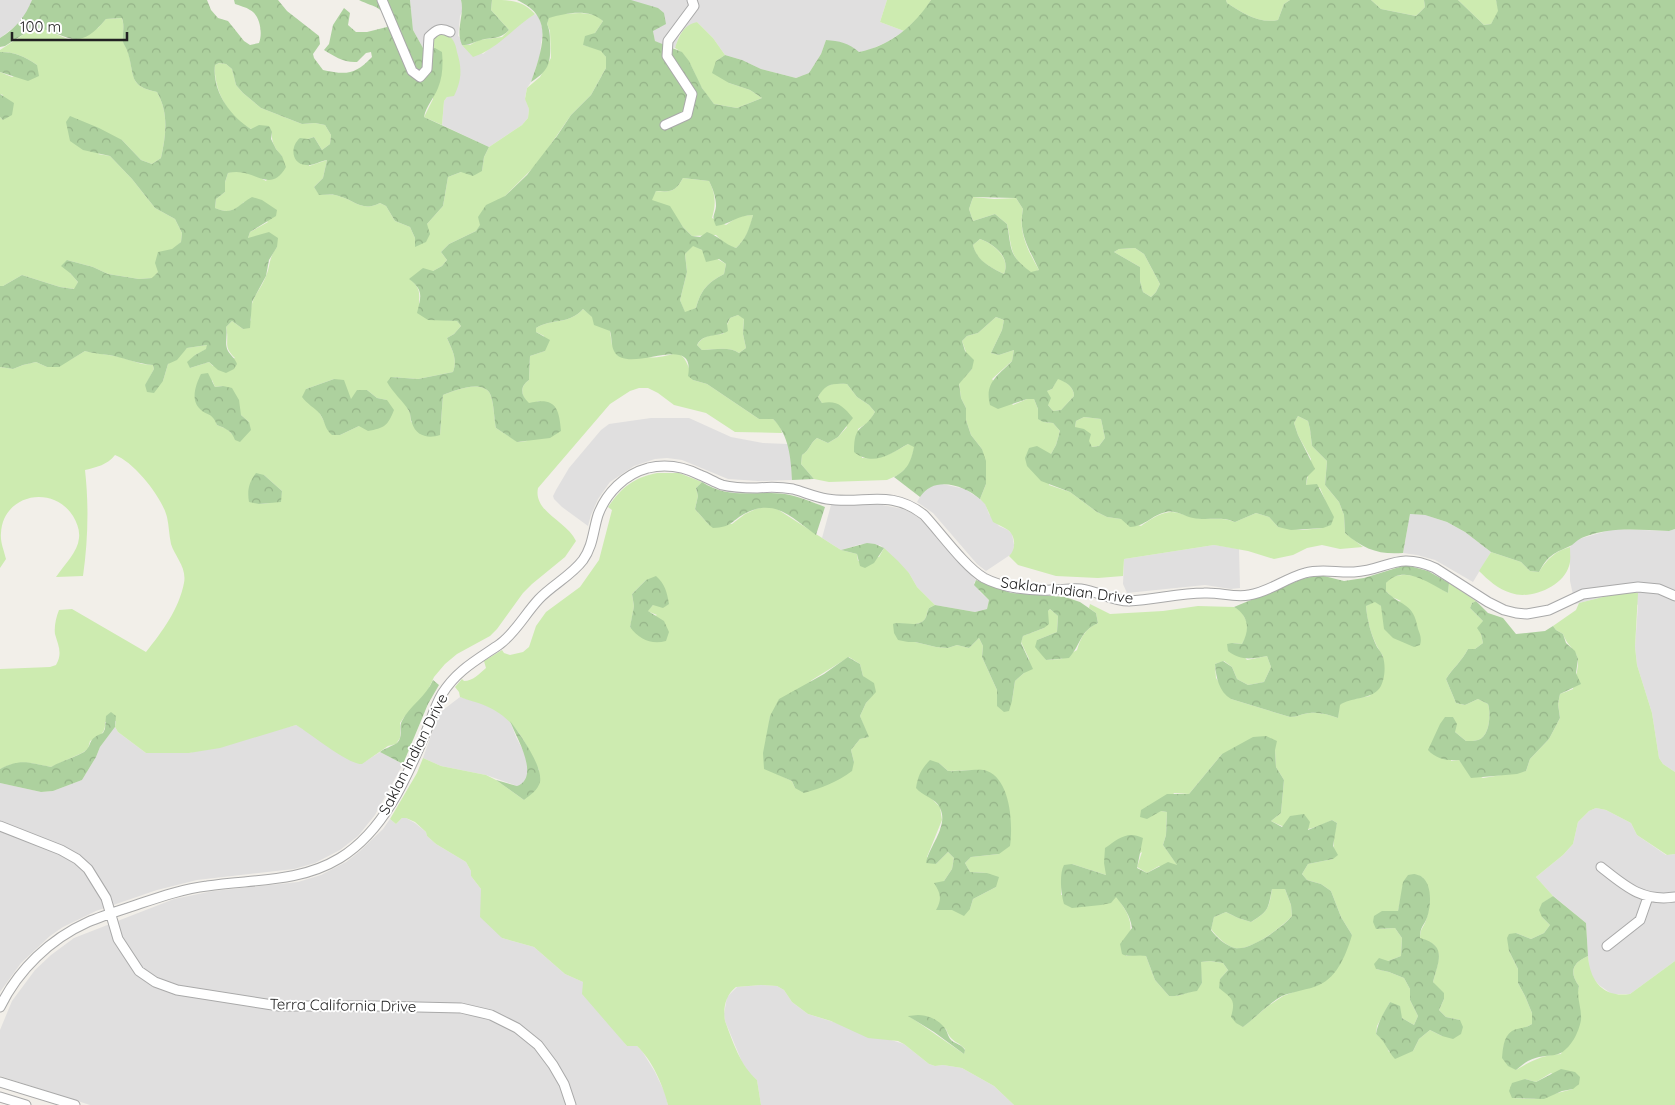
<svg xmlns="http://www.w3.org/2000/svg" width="1675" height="1105" font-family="Quicksand,sans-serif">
<defs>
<pattern id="forest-crowns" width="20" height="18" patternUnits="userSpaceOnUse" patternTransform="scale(1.25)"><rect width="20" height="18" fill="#add19e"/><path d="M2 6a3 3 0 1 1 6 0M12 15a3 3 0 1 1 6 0" fill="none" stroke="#95b388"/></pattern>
</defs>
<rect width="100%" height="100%" fill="#f2efe9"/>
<!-- residential -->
<path fill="#e0dfdf" d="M0 0H32L27 13 18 24 0 38Z
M410 0H461L463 9 460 16 458 36 483 54 522 22 535 14 539 17 543 31 541 43 540 55 531 82 527 88 525 98 529 109 528 118 522 125 489 147 442 125 444 101 447 97 431 48H423L413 30Z
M631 0H887L880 22 904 31 887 42 869 50 859 52 826 40 821 54 809 73 796 78 761 69 742 60 725 55 713 38 697 22 680 33 675 48 665 46 655 41 653 31Z
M651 418H689L731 437 763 443 788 444 791 454 792 480 758 481 728 479 682 460 667 458 655 459 634 466 610 482 598 499 591 515 588 526 562 507 554 499 553 496 556 490 569 468 601 430 609 424Z
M938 483 965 489 980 499 985 503 989 514 999 526 1008 530 1012 534 1014 545 1013 553 986 571 977 564 933 513 917 502 924 490Z
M877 504 903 509 914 514 922 521 976 580 974 583 980 592 989 600 987 609 975 612 935 605 917 587 909 573 880 545 861 544 841 550 822 538 831 505Z
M1410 514 1425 515 1447 522 1465 532 1491 552 1473 582 1435 560 1417 555 1403 553Z
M1614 529 1669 531 1675 529V772L1663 764 1659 758 1652 713 1637 665 1635 647 1638 605 1619 593 1575 604 1570 581V547L1575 540Z
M1214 545 1239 549 1240 588 1231 589 1205 585 1127 593 1123 584 1124 559Z
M460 697 484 704 501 713 510 721 516 737 526 756 528 771 526 780 521 785 517 786 486 775 441 766 423 758 439 713Z
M296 725 366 761 380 752 403 764 375 815 358 836 340 850 315 863 294 869 197 880 157 890 96 911 63 927 50 936 21 963 0 992V783L41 792 53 791 82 780 96 757 100 747 115 727 118 732 146 753H189Z
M1596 808 1606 810 1631 823 1637 835 1666 855 1675 854V961L1630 994H1612L1599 985 1594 979 1589 971 1586 923 1551 894 1536 877 1563 855 1573 844 1578 822 1589 811Z
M402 818H406L415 823 426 832 427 836 436 844 466 862 471 871V876L481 889V893L502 938 534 947 565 974 583 982V990L627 1046H637L642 1051 655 1072 665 1093 668 1105H90L0 1076V1030L12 1001 35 970 51 955 74 938 174 899 213 891 298 882 321 875 346 862 360 851 383 829 390 819 396 824Z
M761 985 777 986 784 990 792 1002 808 1014 904 1044 929 1064 935 1066 943 1065 962 1068 994 1086 1014 1105H761L757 1080 749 1073 742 1062 725 1021 724 1014 727 997 737 987Z"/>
<!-- grass -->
<path fill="#cdebb0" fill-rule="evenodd" d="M492 0C511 0 522 0 535 14 514 27 498 49 473 57L462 45H470L479 40 502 37 509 30 491 10Z
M887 0H931L923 13 904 31 880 22Z
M1226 0H1290L1284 4 1278 20C1259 24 1243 13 1227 3Z
M1371 0H1424L1425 7 1416 16 1381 9Z
M1458 0H1496L1499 11 1491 24 1484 25Z
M580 13 597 15 603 21 595 33 583 45 601 50 606 57V68L591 95 571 115 538 163 505 196 476 231 449 244 441 252 447 260 442 266 433 271 410 279C419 287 420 291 419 303L445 320 457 321 461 326 454 334 447 338C452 350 458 359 453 372L418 379 391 377 410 413 411 422 440 435 443 395C454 391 479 380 489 392 494 399 494 419 496 428L518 442 527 441 540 401 529 404C521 396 519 387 529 380L530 356 545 351 544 336 536 332V328C552 318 569 325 583 309L610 331 612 345C622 349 635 356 646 357 676 361 680 337 693 380L707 384 759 419H773L780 426 782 433 735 432 706 413 674 405 658 393 648 388H639L630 391 610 404 538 488C533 512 567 521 576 541L565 557 532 584 523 593 497 629 490 636 457 654 445 664 434 677 427 692 405 716 400 723V738L396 744 388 746 362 764C348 765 310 733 296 725L220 748 189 753H146L118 732 115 727 116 721 105 722C106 734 99 736 90 741L88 749 82 753 51 767C30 763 20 759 0 769V669L50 667 56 665C63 653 58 645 55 634 54 627 56 617 59 610L72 609 146 652C162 632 179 609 184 583 187 567 175 557 171 544 169 535 169 526 167 517 162 497 134 462 115 455 107 465 97 467 85 470 89 505 88 541 83 576L56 577C64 565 78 552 79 538 80 530 77 523 73 516 53 484 3 494 1 533 0 542 4 550 6 559L0 568V367L13 369 23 365 36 362 47 367 70 360 85 351 120 357 142 364 153 365 154 369 145 386 163 381 168 364 187 348 207 345V349L195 355 190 368 209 362 213 366 235 358C222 346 230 342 226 327L232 321 243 329 251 320C249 297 259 294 266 276 271 264 268 259 277 247L248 238 250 232 268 222 244 202C235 212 227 213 215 208L216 199 225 192V182L228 173C242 169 254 174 266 181L282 156C275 149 271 142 272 132 265 131 256 131 249 128 228 117 213 88 215 65L219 63 226 64 232 69 236 85 243 93 261 108 302 124 315 123 325 125 331 135 330 144 322 150 314 137 308 139 309 166 327 160 323 178 314 187 319 194C324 195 330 194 335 195 352 198 362 213 380 203L386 206 395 221 410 227 415 238V246L427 224 443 206 448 177 461 172 482 171 484 157 489 147 522 125 528 118 529 109 525 99 527 88 540 77 551 58 550 31 547 24 549 17 562 14ZM334 379 351 400 367 390 377 398 387 400 359 426 340 435 325 423 306 389ZM212 380 215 387 223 386 241 415 249 422 233 435 227 429 217 425 215 419 208 412ZM264 475 282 491 281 497 270 503 259 504Z
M122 18C125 28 122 33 123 41 124 45 127 49 128 52 135 76 128 86 157 92 169 113 166 135 161 158L152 164 141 160 122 140 98 154 110 156 132 179 155 208 175 219 182 233 181 242C168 253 164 267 153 278L139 279 108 274 93 267 67 260 70 273 78 282 75 289 60 287 22 275 3 286H0V117L3 120V95L0 94V72L12 77 37 65C24 56 15 52 0 52V50L35 27 44 29 70 40 98 28 106 19Z
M697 22 713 38 725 55 716 61 729 83 750 90 762 98 737 108 714 104C710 99 705 93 702 88 693 73 691 57 675 48 679 36 683 25 697 22Z
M439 33C443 34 447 35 450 37 455 41 456 47 457 52 462 68 462 80 454 96L447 97 444 101 442 125 424 117 433 99 431 39Z
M683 178 709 181C716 194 716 205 712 218L726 225 739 216 753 215C750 229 746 239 736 248L726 245 716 235 692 236 683 227 676 217 651 200 656 191C672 192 675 192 683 178Z
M973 197 994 199 1016 198 1023 209C1018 233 1028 250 1039 270L1031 273C1008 255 1013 250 1007 224L995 214 973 221 969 209Z
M980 239C994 244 1011 258 1004 274 990 267 976 261 973 245Z
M693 245 726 264 724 274C707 283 701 290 696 308L685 313 680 300 687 272 685 254Z
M1135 248 1144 254 1160 284 1156 292 1151 297 1143 292 1140 281V267L1114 252 1119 249Z
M738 315 744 318 743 334 746 348 739 353C728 346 715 350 702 350L697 345C703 335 711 335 723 334L730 318Z
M996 317 1004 320 1002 330 991 353 999 355 1014 350 1012 361 992 379 1013 405 1027 399H1034L1038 409 1039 419 1043 422 1053 423 1060 431 1056 445 1051 454 1049 485 1070 492 1097 512 1107 517 1121 519 1141 526C1148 521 1156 515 1165 513 1175 510 1183 515 1192 517 1207 521 1221 516 1235 522L1256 513 1269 517 1278 527 1302 530 1323 528 1325 500 1320 488 1306 485 1311 459 1298 435 1294 423 1298 416 1308 421 1310 429 1312 446 1327 461 1325 485 1339 502 1344 515 1345 533 1363 547 1340 549 1322 545 1307 548 1293 555 1274 559 1248 551 1214 545 1124 559 1123 576 1098 578 1056 576 1018 565 1009 556C1016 550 1016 536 1008 530 1004 527 998 525 993 522L985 504 980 499 986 484 982 449 971 435 966 420V408L961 398 959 383 972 369 962 341 967 336 978 333Z
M1058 378C1066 382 1074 387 1074 396L1061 410 1053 411 1048 405 1047 391 1052 389Z
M835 383 847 384 857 397 869 405 875 412 869 422 858 429 862 458C882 459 891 454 908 444L915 446 909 466 898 475 887 480 829 482 814 479 801 464 802 455C810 450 810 443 817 438L828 443 838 437 847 427 822 403 818 397 823 388Z
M1084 417 1101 419 1105 438 1099 446 1092 447 1075 427 1076 421Z
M657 473H679L702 482 696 488 698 496 695 509 709 525 732 524 745 514 756 509 765 507H774L833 545 841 550 857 554 858 561 879 557 884 548 898 561 909 573 917 587 935 605 929 608C927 611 927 616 925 619 919 627 905 624 896 623L908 642H915L936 647 948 648 957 645 969 648 979 638 983 646 982 657 997 690V706L1012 701 1015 681 1024 673 1029 659 1021 642 1023 636 1044 628 1048 611 1050 609 1058 616 1057 632 1037 640 1042 654 1046 660 1061 659 1077 650C1081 637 1085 629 1098 623L1096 613 1089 608 1090 604 1110 614 1163 611 1198 606 1234 607 1241 611 1248 624 1247 635 1242 644 1232 643 1247 660 1267 656 1271 667 1264 682 1248 685 1237 679 1232 667 1224 661 1215 664 1216 678 1231 699 1290 717C1298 717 1303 713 1310 713 1319 712 1329 715 1338 718L1339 705 1347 700 1370 696 1383 656C1373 642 1367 623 1366 606L1375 601 1381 606 1401 601 1392 597 1386 591C1386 589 1385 586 1386 583 1390 573 1411 574 1420 577 1429 581 1439 588 1448 593L1449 583 1476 601 1472 603 1470 608 1483 621 1481 634 1483 643 1475 649H1468C1462 661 1453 668 1446 679L1456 703 1465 705 1478 699 1488 704C1491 713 1490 737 1478 740 1475 741 1470 741 1466 741L1455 732 1453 717 1451 761 1459 760 1466 769 1483 778 1526 771 1530 759 1549 739 1560 718 1558 704 1560 694 1573 689C1575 678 1581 663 1576 654 1571 646 1566 643 1563 634L1556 630 1553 626 1576 610 1579 603 1619 593H1638L1635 647 1637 665 1652 713 1659 758 1663 764 1675 772V854L1667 855 1637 835 1631 823 1606 810 1596 808 1589 811 1578 822 1573 844 1563 855 1536 877 1553 896 1543 903 1542 917 1550 925 1544 933 1531 939 1516 933 1509 951 1518 969V983L1525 996 1532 1013V1024C1516 1034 1509 1026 1503 1049L1516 1070C1531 1061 1542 1055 1561 1054L1579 1005 1577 995 1579 986C1569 972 1572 963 1588 956 1590 981 1603 998 1630 994L1675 961V1105H1014L994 1086 962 1068 943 1065 935 1066 929 1064 904 1044 898 1041 868 1038 831 1021 808 1014 792 1002 784 990 777 986 761 985 736 987C725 996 723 1008 725 1021 733 1042 740 1065 757 1080L761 1105H668C663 1085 652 1060 637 1046H627L582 994 583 982 565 974 534 947 502 938 480 917 481 889 471 876V871L466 862 436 844 427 836 426 832 415 822 406 818H402L396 824 390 819 417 773 423 758 441 766 486 775 496 780 524 800 539 770C524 741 517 720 486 706 478 702 469 701 460 697L459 692 455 687 462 679 464 681C473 681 479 674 486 668L484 661 502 650 504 653 510 655 523 652 529 647 536 626 546 612 580 587 599 560 612 510 608 507C622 487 633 478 657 473ZM646 580 653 605 647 611 657 615 630 628 634 606 632 594ZM849 657 860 664 863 676 875 692 866 703 860 716 868 737 860 739 851 750 854 762 795 788 792 781 764 768 770 716 812 680ZM1275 750 1276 767 1284 780 1281 813 1271 821C1294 833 1309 832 1332 820L1337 823 1334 835 1333 859 1308 864 1302 874 1307 880 1321 884 1331 891 1341 917 1352 935 1299 990 1283 996 1268 1006 1243 1027 1232 999 1220 979 1228 970 1223 963 1210 961 1200 962 1202 983 1197 990C1187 992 1179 997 1169 996L1155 980 1146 956 1139 954 1126 956C1132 926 1135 922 1116 896L1061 895 1062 883 1072 864 1106 875 1142 852 1137 867 1147 873 1159 866H1178L1163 845 1166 835 1167 812 1161 811 1174 793 1189 794 1222 754ZM939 763 948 771 985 770 999 854 971 857 965 863 970 872 987 873 996 887 973 899 970 909 937 910 941 900 940 892 944 881 952 869 954 858 948 852 936 864 927 857 942 820 940 807 931 798ZM1422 877C1431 889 1431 905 1426 920 1423 929 1420 928 1420 939 1447 944 1438 962 1433 982L1444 999 1439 1010 1446 1017 1460 1020 1442 1036 1430 1030 1419 1039 1413 1051 1389 1052 1385 1041 1376 1034 1377 1026 1390 1002 1402 1018 1414 1025 1418 1016 1410 1000V989L1404 978 1389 972 1376 969 1388 961 1401 956 1402 938 1395 928 1376 929 1390 912 1398 911 1401 897ZM909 1016 946 1029C951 1043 957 1040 965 1049L964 1054ZM1551 1073 1573 1089 1534 1099 1512 1098 1525 1079 1536 1082Z
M1570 547C1570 553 1571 561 1569 566 1563 587 1530 600 1511 593 1498 589 1488 580 1479 571L1491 552 1521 562 1530 571 1539 572C1547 559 1555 551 1570 547Z
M1272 889H1285L1291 905 1292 916C1282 927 1250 952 1235 948 1226 946 1216 936 1211 929L1214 917 1226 912 1238 918 1251 922C1268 912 1269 908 1272 889Z"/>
<!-- forest -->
<path fill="url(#forest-crowns)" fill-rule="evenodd" d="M32 0H207L211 10 218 18 228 21 244 41 250 45 259 43C263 33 260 15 250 10 246 7 240 6 235 4L234 0H278L287 11 319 36 320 44 313 54 314 58 323 70C346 75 355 75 372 57L371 52 366 53 357 62C344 63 334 56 324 50L329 44 333 25 344 8 350 13 348 25 356 32H367L387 27C386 6 375 8 359 0H410L413 30 423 48H435L442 52C443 64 443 76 438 88 434 98 426 106 424 117L489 147 484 157 482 171 473 176 461 172 448 177 443 206 427 224 430 234 426 242 415 247V238L410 227 395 221 386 206 380 203C362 213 352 198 335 195 330 194 324 195 319 195L314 187 323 178 327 160C320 161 313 166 306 165 291 164 290 146 300 138L308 139 314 137 322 150 330 144 331 135 325 125 315 123 302 124 261 108 243 93 236 85 232 69 226 64 219 63 215 65C212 91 230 116 251 129L259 125 269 126 272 132 271 139 276 149 282 156 286 167C269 196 254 166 228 173L225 182V192L216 199 215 208C234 216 236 206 252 197L262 200 277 210 276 216 250 232 248 238 269 232 278 238 277 247 269 260 266 276 252 302 250 328 243 329 232 321 226 327C228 335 224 344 228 351 231 356 235 358 237 364L234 369 226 373 218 370 209 362 190 368 187 362 195 355 206 349 207 345 187 348 177 360 168 364 163 381 154 393 147 392 145 385 154 369 153 365C139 364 127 359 114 356 104 354 95 354 85 351L59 367H47L36 362 23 365 13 369 0 367V286H3L22 275 60 287 74 289 78 282 70 273 61 266 67 260 93 267 108 274 139 279 152 278 158 272 155 263 158 252 172 249 181 242 182 233 175 219 155 208 132 179 110 156 83 150 70 141 66 122 70 116 99 128 122 140 141 160 152 164 161 158C166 135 169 113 157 92 128 86 135 76 128 53 127 49 124 45 123 42 122 33 125 27 122 18L106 19C77 54 69 34 35 27L5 46 0 47V38C16 28 25 17 32 0Z
M461 0H492L491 10 509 30C498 41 492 36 478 41 472 43 469 45 462 45 455 29 465 15 461 0Z
M517 0H631L658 8 664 13 666 24 653 31 655 41 682 52 689 61 702 88 714 104 737 108 762 98 750 90 729 83 712 73 716 61 725 55 742 60 761 69 796 78 809 73 821 54 826 40C839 41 849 43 859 52 890 46 914 26 931 0H1226L1227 3C1243 13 1259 24 1278 20L1284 4 1290 0H1371L1381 9 1416 16 1425 7 1424 0H1458L1484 25 1491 24 1498 11 1496 0H1675V529L1669 531C1639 530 1613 526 1584 537 1577 539 1574 545 1568 547 1552 554 1548 556 1539 572L1530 571 1521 562 1491 552 1465 532 1447 522 1425 515 1410 514 1403 553C1379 555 1363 549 1345 533L1344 515 1339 502 1325 485 1327 461 1312 446 1310 429 1308 421 1298 416 1294 423 1298 435 1315 469 1307 477 1306 485 1317 484 1334 517 1331 525 1323 528 1291 530 1278 527 1269 517 1256 513 1235 522C1221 516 1207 521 1193 518 1183 516 1176 510 1166 512 1152 515 1146 526 1130 527L1121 519 1107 517 1097 512 1070 492 1041 481 1027 466 1025 458 1029 448 1037 446 1051 454 1056 445 1060 431 1053 423 1043 422 1038 419V409L1034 399H1027L998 409 990 405C984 382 999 375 1012 361L1014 350 999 355 991 353 1002 330 1004 320 996 317 978 333 967 336 962 341 965 351 974 360 972 369 959 384 961 398 966 408V420L971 435 982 449 986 461V484L980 499C964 485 934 475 920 497L894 477C908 470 911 461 914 447L908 444C890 454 873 467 854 452 854 422 863 433 875 412L869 405 857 397 847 384C833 383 825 384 818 397L822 403C837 400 843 406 853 418L838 437 828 443 817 438C810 443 810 450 802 455L801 464 814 479 792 480C791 458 789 435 773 419H759L707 384 693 380 688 376C697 329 627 377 614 351 611 345 612 337 610 331L594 325 592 317 583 309C569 325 552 318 536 328V332L550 340 545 351 530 356 529 380C519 387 521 396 529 403 555 397 559 407 561 431L550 438 517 442 496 428C494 419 494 399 489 392 479 380 454 391 443 395L440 435C428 439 416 436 412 423 410 419 411 415 409 411 403 401 393 393 387 382L391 377 418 379 453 372C458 359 452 350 447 338L454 334 461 326 457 321 428 320 417 313C421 297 424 290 409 279L423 268 433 271 442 266 447 260 441 252 449 244 476 231 480 225 478 217 486 205 505 196 527 175 557 136 571 115 591 95 606 68V57L601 51 583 45 585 36 595 33 603 21C589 8 566 13 549 18L547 24C550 31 550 36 550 44 551 64 548 71 531 82 537 65 549 34 538 17 534 9 525 4 517 0ZM683 178 709 181C713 189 716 197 716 206 715 216 711 215 716 226 731 224 737 215 753 215 749 229 746 239 736 248 724 244 719 236 707 232L700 237 692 236 683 227 670 206 652 200 656 191C672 192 675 192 683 178ZM973 197 1016 198 1023 209C1018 234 1029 248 1039 270L1031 272C1008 255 1012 250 1007 224L995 214 973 221 969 209ZM980 239C994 244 1011 257 1004 274 990 267 977 261 973 245ZM693 246 702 250 706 262 719 259 726 264 724 274C707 283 701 290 696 308L685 312 680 300 687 272 685 254ZM1135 248 1144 254 1160 284 1156 292 1151 297 1143 292 1140 281V267L1114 252 1119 249ZM738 315 744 319 743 334 746 348 739 353C728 346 715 350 702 350L697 345C704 332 717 338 728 331L727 324 730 318ZM1058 379C1066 382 1074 387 1074 396L1061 410 1053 411 1048 405 1051 398 1047 391 1052 389ZM1084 417 1101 419 1105 438 1099 446 1092 447 1089 441 1091 434 1084 429 1075 427 1076 421Z
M0 52C15 52 24 56 37 65L39 76 28 81 0 72Z
M0 94 14 103 12 115 3 120 0 117Z
M208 373 215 387 223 386 232 388 239 400 241 415 249 422 251 430 240 442 235 440C232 431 225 428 217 425 212 412 207 416 200 409 190 400 196 384 201 374Z
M334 379 344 380 351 399 357 390H367L377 398 387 400 394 410C388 426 384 428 368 431L359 426 340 435H332C324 428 326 423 320 414 315 408 307 404 302 397L306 389Z
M256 473 264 475 282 491 281 502 259 504 249 502C247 490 249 482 256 473Z
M702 482C729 500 754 490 785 494 798 496 812 502 825 507L816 535C792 518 775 497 744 514 730 522 732 527 713 528L709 525 695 509 698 496 696 488Z
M867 543 875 544 884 548 874 563 865 568 860 566 857 554 841 550Z
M1406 565 1428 571 1449 583 1448 593C1430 584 1404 563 1386 583V591C1402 608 1413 601 1418 629 1420 634 1422 639 1420 645L1414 647 1393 638 1384 629 1381 606 1375 602 1366 606C1367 619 1371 635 1377 647 1379 650 1382 653 1383 657 1386 666 1385 683 1378 690 1368 700 1351 697 1340 705L1338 718C1329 715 1319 712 1310 713 1303 713 1298 717 1290 717L1231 699C1219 692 1216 677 1215 664L1223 661 1232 667 1237 679 1248 685 1264 682 1271 667 1267 656C1251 659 1241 661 1228 651L1227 644 1232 643 1242 644C1250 630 1249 616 1234 607L1302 579 1320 575 1344 581 1364 578Z
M656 576C665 584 667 592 669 604L663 608 653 605 648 611 664 621 669 632 666 641C651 645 639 639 630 627L634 606 632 594 646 580Z
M976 580 1011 593 1065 597 1080 602 1096 613 1098 623C1079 632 1082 643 1069 658L1046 660 1035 647 1037 640 1057 632 1058 616 1050 609 1048 611 1049 624 1044 628 1023 636 1021 643 1033 669 1024 673 1015 681 1012 701 1009 711 1004 712 997 706V690L982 657 983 646 979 638 969 648 957 645 948 648 936 647 915 642H908L898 640 894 633 893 624C902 620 917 629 925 619 927 616 927 611 929 608L935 605 975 612 987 609 989 600 974 585Z
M1476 601 1488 613 1503 618 1516 634 1545 631 1553 626 1556 630 1563 634 1566 643 1575 651 1578 659 1576 673 1581 684 1560 694 1558 704 1560 718 1549 739 1530 759 1526 771 1517 774 1471 778 1459 760C1447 761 1436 759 1428 750L1440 724 1445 717H1453L1457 724 1455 732 1466 741C1470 741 1475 741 1478 740 1490 737 1491 713 1488 704L1478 699 1465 705 1456 703 1446 679C1453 668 1462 661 1468 649H1475L1483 643 1481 634 1477 628 1483 621 1470 608 1472 603Z
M848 657 860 664 863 676 874 683 876 692 866 703 860 716 869 737 860 739 851 750 854 762 852 771C837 782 822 788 804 793L795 788 792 781 764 769 763 753 770 716 779 699 824 674Z
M433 680 439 685 428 704 403 764 380 752C385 748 393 746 397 743 404 736 398 727 402 721 410 705 426 697 433 680Z
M111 712 116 716 115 727 100 747 96 757 82 780 53 791 41 792 0 783V769C21 758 29 763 51 767 61 761 74 758 84 752 93 746 86 739 103 733L105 729 106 716Z
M510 721C520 734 543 766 540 782 538 790 530 795 524 800L496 780 517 786C541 777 516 737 510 721Z
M1266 736 1277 741 1275 750 1276 767 1284 780 1281 813 1271 821 1282 827 1290 816 1304 814 1310 822 1308 830 1332 820 1337 823 1333 846 1338 855 1333 859 1308 864 1302 874 1307 880 1321 884 1331 891 1341 917 1352 935C1347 952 1338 977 1319 985 1308 990 1294 991 1282 996 1268 1004 1256 1017 1243 1027L1236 1023 1231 1017C1236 999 1232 999 1219 988L1220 979 1228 970 1223 963 1210 961 1201 962 1202 983 1197 991C1187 992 1179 997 1169 996L1155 980 1146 956C1137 954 1129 958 1122 954L1120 944 1132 928C1130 915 1124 907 1116 897L1111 903 1101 905 1072 908 1064 904C1061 894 1059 874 1064 865L1072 864 1106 875 1104 863 1105 848C1118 839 1127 830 1143 838L1137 868 1147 873 1168 862 1177 865 1163 845 1166 835 1167 812 1161 811 1147 819 1140 817 1141 810 1167 794H1189L1222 754 1253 737ZM1272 889H1285L1291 905 1292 916C1283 927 1250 951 1235 948 1226 946 1216 937 1211 930L1214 917 1226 912 1238 918 1251 922C1269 911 1268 909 1272 889Z
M930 760 939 763 948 771C958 772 980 768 987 771 1011 780 1013 825 1010 846L999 854 971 857 965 863 970 872 987 873 999 877 996 887 973 899 970 909 964 916 952 910H936C942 899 941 894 934 883L944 881 952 869 954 858 948 852 936 864 926 863C929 846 949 826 940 808 936 798 922 796 916 788 918 776 921 769 930 760Z
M1414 874C1417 875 1420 875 1422 877 1433 885 1431 909 1426 920 1422 928 1420 928 1420 938 1447 945 1439 960 1433 982L1444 993V999L1439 1010 1446 1017 1460 1020 1463 1027 1461 1034 1453 1039 1442 1036 1430 1030 1419 1039 1413 1051 1395 1059C1387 1050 1385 1041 1376 1034 1378 1022 1384 1012 1390 1002L1400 1006 1402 1018 1414 1025 1418 1016 1410 1000V989L1404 978 1389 972 1376 969 1374 964 1379 958 1388 961 1401 956 1402 938 1395 928 1376 929 1373 922 1374 916 1382 911H1398L1403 882 1408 875Z
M1553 896 1586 923 1588 956C1572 963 1569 972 1579 986 1576 998 1582 1008 1581 1020 1580 1026 1577 1034 1574 1039 1558 1064 1550 1050 1528 1061 1524 1063 1520 1067 1516 1070L1508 1066 1502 1058C1503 1049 1503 1037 1512 1031 1517 1028 1524 1029 1532 1024V1013L1525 996 1518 983V969L1509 951 1507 938 1509 934 1516 933 1531 939 1544 933 1550 925 1542 917 1539 910 1542 903Z
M918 1015C928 1015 940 1020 946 1030 948 1034 948 1037 952 1041 956 1044 961 1044 965 1050L964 1054 934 1032 908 1016Z
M1561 1069 1575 1072 1580 1077 1579 1084 1573 1089 1562 1091 1544 1099 1512 1098 1509 1091 1512 1083 1525 1079 1536 1082Z"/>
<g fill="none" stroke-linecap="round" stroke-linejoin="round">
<!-- minor casing -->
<g stroke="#a9a9a9" stroke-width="11">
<path id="minor" d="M382 0 412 71 420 77 427 69 429 37C436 30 440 27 450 32
M665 125 687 115 692 94 667 56 668 41 694 6 692 0
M0 826 61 850 77 859 88 869 106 898 118 939 139 971 155 982 177 990 279 1006H374L461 1008 491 1015 517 1028 538 1045 553 1065 564 1084 571 1105
M1601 867C1625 886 1642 902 1675 897
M1607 946 1640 920 1648 897
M0 1007C18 970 50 939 88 922 102 916 118 911 133 906 157 898 182 889 207 886 253 879 299 883 340 858 384 831 406 779 426 732 431 720 435 706 442 694 457 670 477 660 500 644 516 632 525 614 539 599 552 585 571 576 583 560 593 546 593 531 598 515 606 493 625 474 648 468 665 464 684 467 700 475 708 478 714 482 722 485 734 488 745 488 757 488 769 487 781 487 793 489 804 492 815 497 827 499 864 505 890 488 924 515 940 532 965 567 984 578 1003 588 1030 591 1051 590 1061 590 1071 588 1081 589 1097 591 1112 601 1129 601 1154 600 1179 593 1204 593 1220 592 1234 598 1249 595 1269 592 1286 578 1305 573 1322 568 1337 573 1354 572 1388 570 1397 551 1435 568L1488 602 1504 610 1516 613 1527 614 1549 610 1583 594 1638 587 1659 589 1675 596
M0 1082 75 1105
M0 1097 26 1105"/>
</g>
<!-- minor -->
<use href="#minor" stroke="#fff" stroke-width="9"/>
</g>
<g text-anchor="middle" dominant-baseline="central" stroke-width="4" stroke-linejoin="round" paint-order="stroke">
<!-- street labels -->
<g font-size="15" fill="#222" stroke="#fff">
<text transform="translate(1067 590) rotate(7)">Saklan Indian Drive</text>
<text transform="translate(413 754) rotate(-63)">Saklan Indian Drive</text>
<text transform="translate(343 1005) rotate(1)">Terra California Drive</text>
</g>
</g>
<!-- scale -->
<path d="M12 32v8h115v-8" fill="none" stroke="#222222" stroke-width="2.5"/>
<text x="20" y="32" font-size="15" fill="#222222" stroke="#ffffff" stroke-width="4" paint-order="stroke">100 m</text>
</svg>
